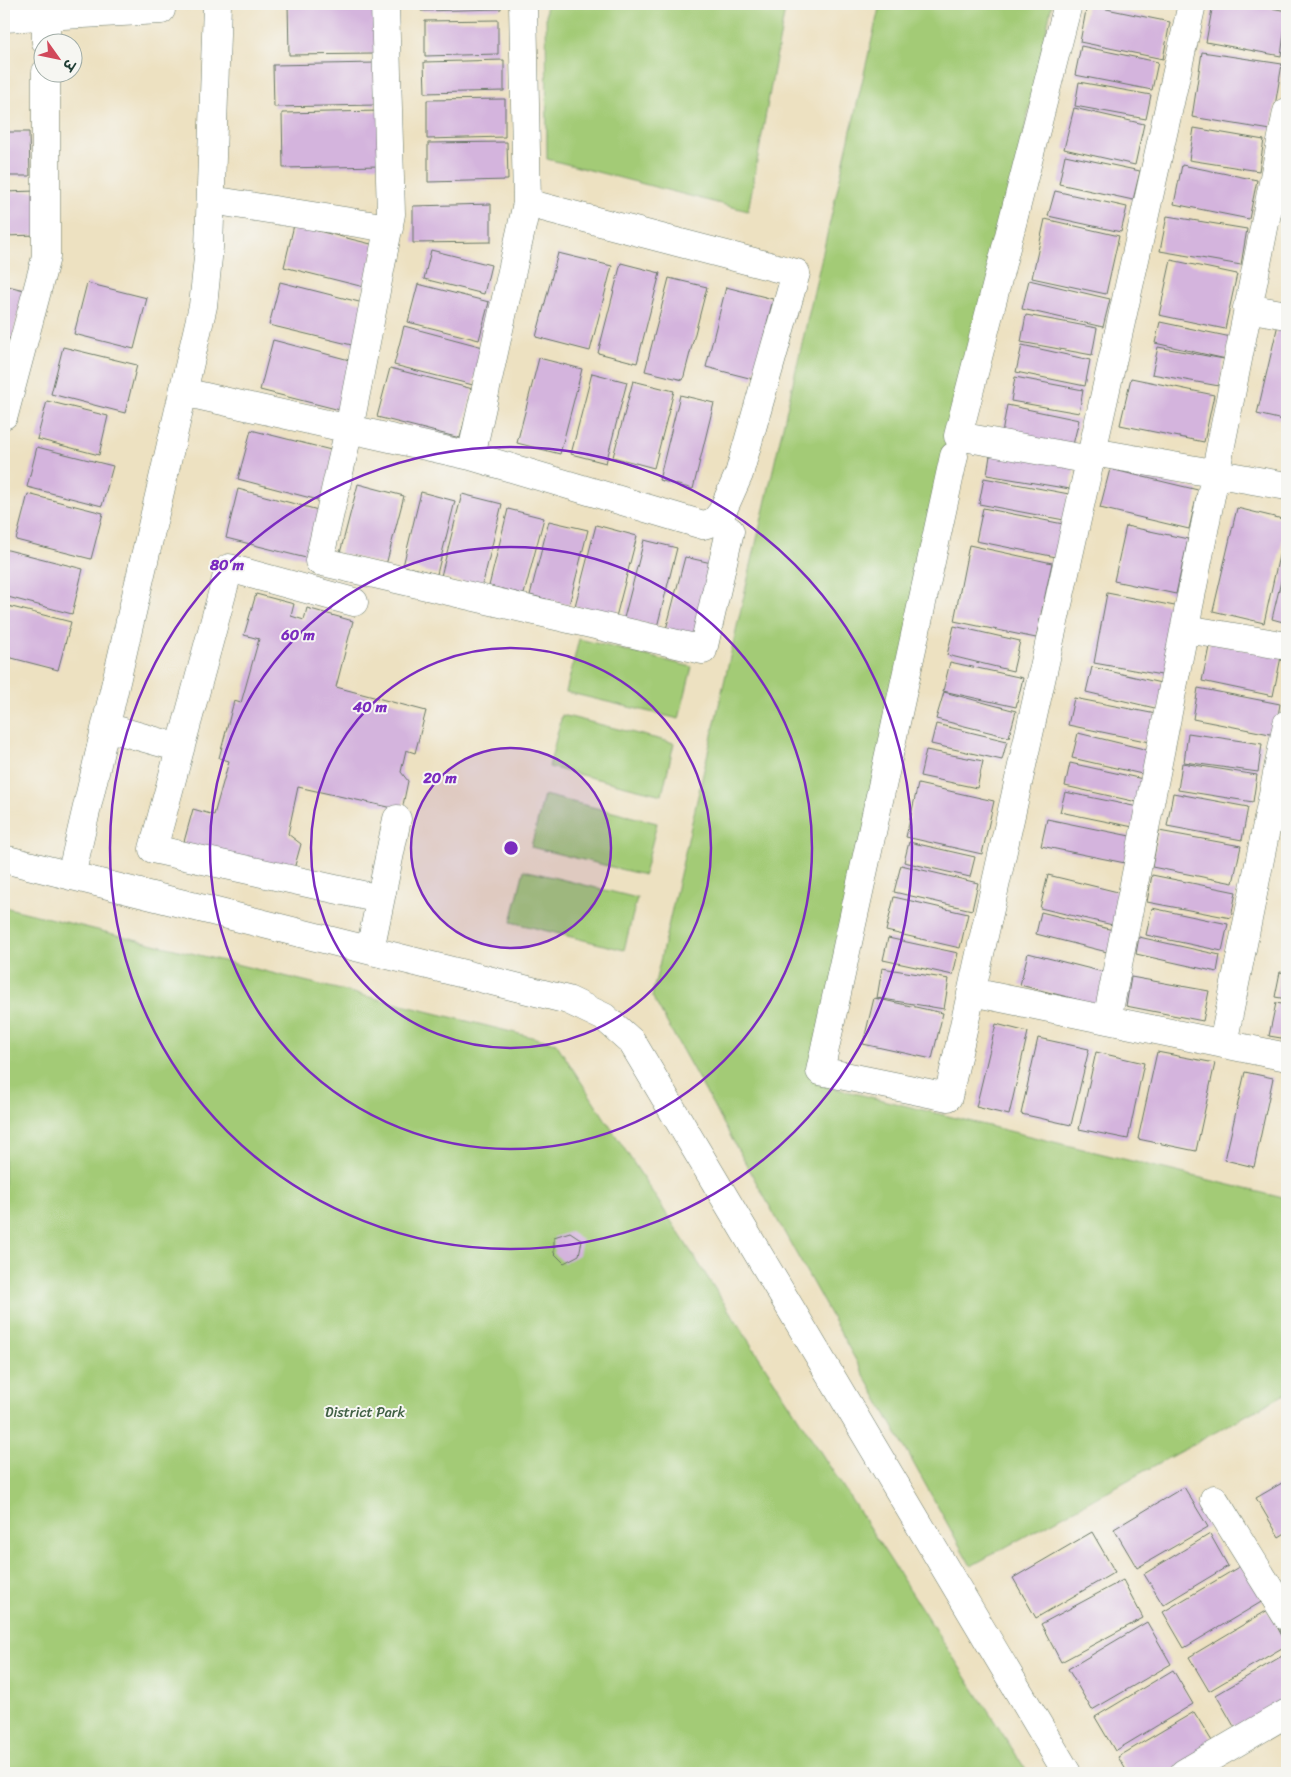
<svg xmlns="http://www.w3.org/2000/svg" width="1291" height="1777" font-family="Sriracha,'Playpen Sans Deva',sans-serif">
<rect width="100%" height="100%" fill="#f6f6f2"/>
<filter id="ink" filterUnits="userSpaceOnUse"><feTurbulence type="fractalNoise" baseFrequency=".02" numOctaves="2"/><feDisplacementMap in="SourceGraphic" scale="10" xChannelSelector="R" yChannelSelector="G"/><feConvolveMatrix kernelMatrix="1 2 1 2 8 2 1 2 1" color-interpolation-filters="sRGB"/></filter>
<filter id="wash" filterUnits="userSpaceOnUse"><feTurbulence type="fractalNoise" baseFrequency=".0096" numOctaves="4" result="noise"/><feDisplacementMap in="SourceGraphic" scale="20" xChannelSelector="R" yChannelSelector="G"/><feGaussianBlur stdDeviation="1.12" result="paint"/><feColorMatrix in="noise" values="0 0 0 0 0 0 0 0 0 0 0 0 0 0 0 0 0 1.4 0 .05"/><feComposite in="paint" operator="in"/></filter>
<g filter="url(#wash)">
<rect width="100%" height="100%" fill="#ede1c1"/>
<!-- green -->
<path fill="#a3cb76" stroke="#618455" d="M546 4H786L748 211 547 159Z
M880 4H1052L817 1084 1287 1199V1393L971 1566 652 996Z
M579 639 692 667 679 719 566 692Z
M562 715 674 743 662 795 549 767Z
M544 795 657 823 644 875 531 847Z
M524 870 637 898 624 950 511 922Z
M4 907 556 1043 1028 1773H4Z"/>
<g id="blocks">
<!-- building -->
<path fill="#d4b4dd" d="M288 4H375V54L289 55Z
M421 4H501V9L421 11Z
M1213 4H1250L1287 11 1281 56 1206 42Z
M1087 5 1170 22 1163 59 1080 42Z
M498 20V54L425 56V21Z
M1081 46 1158 62 1152 90 1075 75Z
M1202 52 1282 64 1271 130 1192 117Z
M504 60V91L425 93 424 62Z
M375 63 376 105 274 107 273 65Z
M1079 82 1151 95 1146 119 1075 106Z
M505 99V137L427 139V100Z
M1074 108 1144 124 1135 165 1064 149Z
M380 111 381 166 283 168 282 113Z
M1194 128 1264 140 1259 171 1189 160Z
M4 132H29L30 176H4Z
M507 142 508 180 428 182V143Z
M1065 155 1140 171 1133 200 1059 184Z
M1182 165 1257 180 1249 219 1174 204Z
M37 191 38 235 4 236V192Z
M1055 191 1127 207 1121 232 1048 216Z
M491 204V242L413 243V206Z
M1167 216 1247 229 1241 265 1160 251Z
M1045 219 1119 236 1106 294 1032 278Z
M294 225 375 245 364 287 284 267Z
M431 250 491 265 484 294 424 279Z
M558 253 612 266 590 351 536 337Z
M1171 260 1237 274 1225 329 1159 315Z
M621 263 660 273 637 363 598 353Z
M669 278 707 287 683 380 645 371Z
M1029 280 1110 299 1103 327 1022 309Z
M280 282 367 304 356 346 269 325Z
M87 283 147 298 134 349 74 334Z
M418 284 489 302 479 340 408 322Z
M4 285 24 290 12 339 4 337Z
M726 287 773 299 753 379 706 367Z
M1026 315 1097 328 1092 355 1021 342Z
M1279 320 1287 322V421L1257 414Z
M1160 322 1231 337 1226 359 1155 343Z
M404 326 483 347 473 385 394 365Z
M273 340 357 362 344 411 260 390Z
M1022 345 1090 360 1085 386 1016 372Z
M4 346 12 349 4 380Z
M63 347 137 365 125 413 51 394Z
M1158 347 1224 359 1219 386 1152 374Z
M539 358 582 369 560 454 517 443Z
M390 368 473 389 460 438 377 417Z
M592 373 627 382 606 463 571 454Z
M1015 377 1083 390 1079 413 1011 401Z
M1131 378 1214 395 1204 442 1120 425Z
M633 381 674 391 654 468 613 457Z
M680 395 714 403 693 489 659 480Z
M47 401 108 416 99 455 37 439Z
M1007 405 1079 420 1071 453 1001 439Z
M251 430 335 451 322 501 238 479Z
M37 447 113 466 102 506 27 487Z
M991 449 1075 464 1070 489 987 475Z
M1110 469 1198 490 1189 529 1100 508Z
M984 478 1069 494 1064 520 979 504Z
M358 484 404 496 386 565 340 553Z
M238 489 322 511 310 559 226 538Z
M421 492 455 501 437 574 403 566Z
M28 494 103 513 91 559 16 540Z
M462 494 502 504 482 587 441 576Z
M983 508 1063 524 1056 557 976 541Z
M1237 508 1287 520 1264 623 1213 611Z
M508 509 544 518 524 594 489 586Z
M549 521 588 530 569 605 530 595Z
M596 525 637 536 616 617 575 606Z
M1126 526 1188 539 1176 594 1114 581Z
M644 540 677 548 657 627 624 618Z
M969 545 1052 563 1036 638 954 621Z
M4 549 83 569 72 614 4 596Z
M1287 556V623L1272 619Z
M685 557 720 565 701 642 665 633Z
M1107 593 1180 607 1167 676 1094 663Z
M256 594 294 604 291 616 304 620 307 608 353 621 336 687 426 711 415 753 406 750 401 772 408 781 402 810 298 787 288 834 301 844 292 876 182 849 193 809 214 815 229 761 219 758 234 701 241 703 259 639 244 635Z
M4 605 71 622 58 670 4 656Z
M954 626 1020 641 1013 671 947 655Z
M1210 642 1281 657 1273 696 1202 681Z
M950 662 1023 678 1016 707 943 691Z
M1092 667 1165 684 1159 709 1086 692Z
M1198 688 1280 704 1275 735 1193 719Z
M944 692 1016 711 1009 737 936 719Z
M1074 698 1156 714 1150 742 1068 725Z
M936 724 1007 741 1002 760 931 744Z
M1078 733 1148 750 1142 774 1072 758Z
M1188 733 1262 744 1258 772 1184 762Z
M926 750 983 761 977 788 920 776Z
M1070 763 1143 779 1137 802 1065 786Z
M1182 763 1257 775 1253 802 1178 790Z
M918 784 994 801 982 854 906 837Z
M1065 792 1138 807 1133 827 1060 812Z
M1173 793 1248 807 1242 840 1167 826Z
M1047 819 1130 836 1125 863 1041 846Z
M1159 831 1241 846 1233 883 1152 867Z
M909 842 975 857 970 877 904 862Z
M901 865 978 883 972 910 894 892Z
M1048 875 1126 894 1117 926 1040 908Z
M1152 875 1236 892 1231 918 1147 902Z
M894 897 968 914 960 948 886 931Z
M1152 908 1228 924 1222 951 1146 935Z
M1041 912 1117 931 1111 953 1036 934Z
M1139 937 1220 955 1217 972 1136 954Z
M888 938 958 953 953 975 883 960Z
M1028 953 1107 973 1099 1005 1020 985Z
M1287 955V968L1284 967Z
M882 968 949 979 944 1009 877 998Z
M1280 972 1287 973V999L1275 997Z
M1131 977 1209 991 1203 1021 1126 1006Z
M874 998 943 1013 932 1059 863 1044Z
M1276 1003 1287 1005V1039L1269 1036Z
M996 1024 1028 1032 1009 1115 976 1107Z
M1038 1038 1089 1049 1071 1125 1021 1114Z
M1096 1052 1144 1063 1128 1139 1079 1129Z
M1157 1052 1215 1063 1196 1151 1138 1139Z
M1245 1072 1273 1078 1254 1167 1225 1160Z
M1287 1164V1176L1284 1175Z
M570 1232 582 1240 579 1255 564 1263 554 1253V1237Z
M1287 1480V1532L1279 1537 1256 1498Z
M1184 1487 1208 1527 1137 1568 1114 1529Z
M1092 1532 1115 1572 1036 1618 1013 1578Z
M1210 1534 1228 1566 1163 1605 1144 1574Z
M1242 1565 1263 1601 1184 1648 1163 1612Z
M1123 1580 1143 1618 1061 1662 1041 1624Z
M1268 1610 1287 1645 1209 1691 1189 1657Z
M1147 1622 1171 1664 1092 1710 1068 1669Z
M1287 1653V1707L1239 1735 1216 1695Z
M1173 1670 1193 1704 1115 1751 1095 1717Z
M1194 1712 1215 1746 1168 1773H1128L1118 1757Z
M1287 1765V1773H1274Z"/>
</g>
</g>
<g filter="url(#ink)">
<use href="#blocks" fill-opacity="0" stroke="#677665" stroke-width="1"/>
<g fill="none" stroke-linecap="round" stroke-linejoin="round">
<!-- minor casing -->
<g stroke="#677665" stroke-width="29">
<path id="minor" d="M385 4 391 214 349 429 319 561 703 650 730 531
M1068 4 958 436 1091 460
M46 17V42
M4 18 161 10
M211 200 389 228
M1247 308 1287 315
M183 392 471 456 703 525 714 522 722 512 739 474 796 273 527 203
M4 415 46 257V72
M1093 452 1287 486
M471 456 527 203 523 4
M954 456 820 1071 948 1097 1192 4
M354 602 229 568 153 849 380 899
M1186 629 1287 646
M106 727 180 748
M4 859 568 1000 604 1017 632 1042 1067 1773
M71 876 203 306 209 248 217 4
M370 950 397 819
M972 992 1287 1057
M1107 1020C1168 717 1226 414 1287 112
M1223 1044 1287 724
M1214 1499 1287 1617
M1184 1773 1287 1713"/>
</g>
<!-- minor -->
<use href="#minor" stroke="#fff" stroke-width="28"/>
</g>
</g>
<!-- distance rings -->
<circle cx="511" cy="848" r="100" fill="#7b2cbf" fill-opacity=".12"/>
<g fill="none" stroke="#7b2cbf" stroke-width="2.5">
<circle cx="511" cy="848" r="100"/>
<circle cx="511" cy="848" r="200"/>
<circle cx="511" cy="848" r="301"/>
<circle cx="511" cy="848" r="401"/>
</g>
<g text-anchor="middle" dominant-baseline="central" stroke-width="4" stroke-linejoin="round" paint-order="stroke">
<!-- park labels -->
<g font-size="14" fill="#406044" stroke="#f6f6f2">
<text x="365" y="1412">District Park</text>
</g>
</g>
<circle cx="511" cy="848" r="8" fill="#7b2cbf" stroke="#f6f6f2" stroke-width="2.5"/>
<g font-size="15" text-anchor="middle" font-weight="bold" fill="#7b2cbf" stroke="#f6f6f2" stroke-width="4" stroke-linejoin="round" paint-order="stroke">
<text x="227" y="570">80 m</text>
<text x="298" y="640">60 m</text>
<text x="370" y="712">40 m</text>
<text x="440" y="783">20 m</text>
</g>
<!-- margin -->
<rect width="1291" height="1777" fill="none" stroke="#f6f6f2" stroke-width="20"/>
<!-- north arrow -->
<g transform="translate(58 58) rotate(123)"><circle r="24" fill="#f6f6f2" stroke="#a0aca6"/>
<path d="M0-4L9 19L0 12L-9 19Z" fill="#d1495b"/>
<text y="-8" font-size="14" font-weight="bold" text-anchor="middle" fill="#1f3d34">उ</text>
</g>
</svg>
